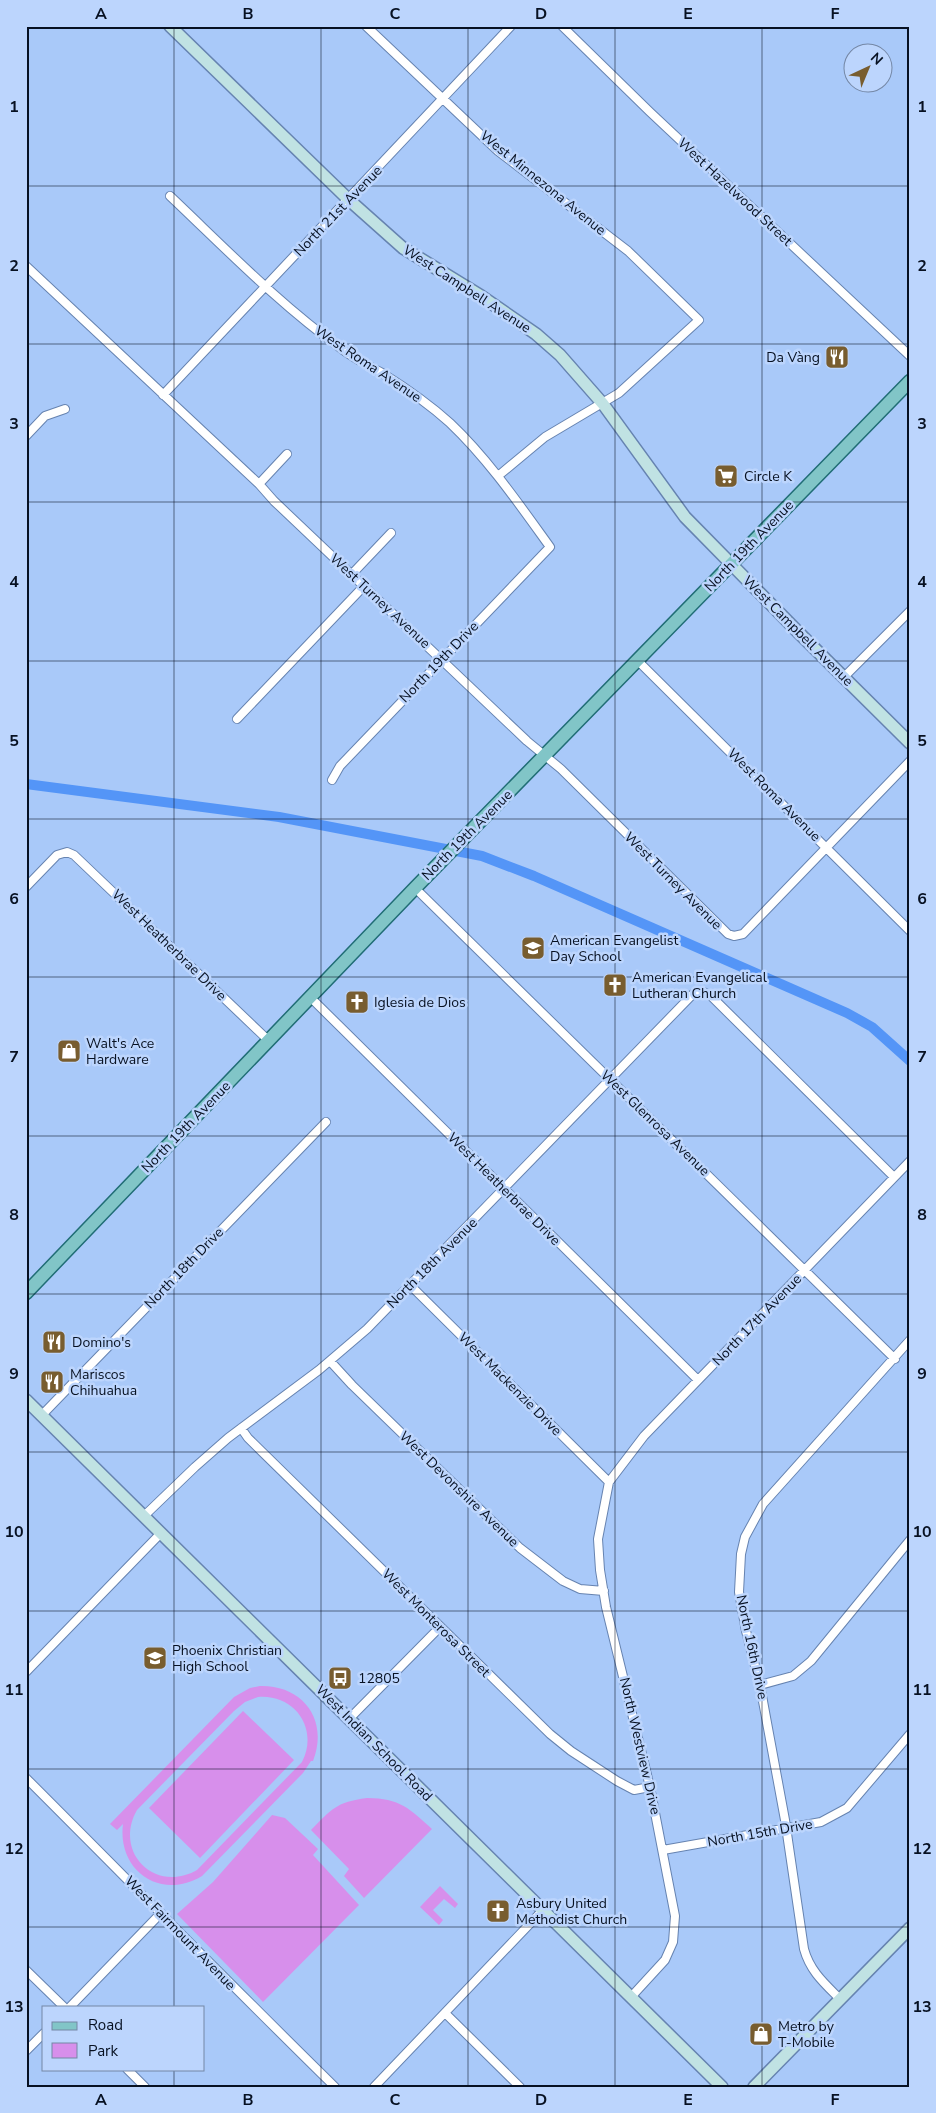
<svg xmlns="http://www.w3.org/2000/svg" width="936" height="2113" font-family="'Nunito Sans',sans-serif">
<rect width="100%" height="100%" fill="#a9c9f9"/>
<!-- green -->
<path fill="#d78feb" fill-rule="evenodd" d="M260 1686C303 1685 329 1720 313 1761H311L303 1773 202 1876C161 1901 117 1871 123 1824L117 1830 110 1824 234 1697 250 1688ZM258 1697C295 1694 319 1729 302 1762L197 1870C155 1894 113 1852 137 1810L234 1711 245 1702Z
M243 1711 294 1760 200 1858 149 1808Z
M367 1798C400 1798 410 1809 432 1829L364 1898 344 1876 349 1869 311 1830C332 1809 336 1802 367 1798Z
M272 1815 285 1818 318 1849 313 1855 359 1905 263 2002 177 1914 213 1882Z
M440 1886 458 1904 455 1908 444 1899 433 1910 443 1920 439 1925 420 1907Z"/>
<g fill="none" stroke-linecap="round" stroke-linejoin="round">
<!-- canal -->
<path stroke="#5495f7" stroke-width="10" d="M26 784 279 817 482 856 534 876 847 1013 872 1027 910 1061"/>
<!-- street casing -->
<g stroke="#6683b0" stroke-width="10">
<path id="street" d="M366 26 498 151 628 251 699 320 619 393 545 437 498 476
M562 26 650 112 910 356
M170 196C226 249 280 305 343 350 355 359 369 366 382 373 406 388 429 404 450 423 488 459 519 504 550 547L340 766 332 780
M26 266 259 484 274 501 527 741 561 769 728 934 734 936 743 934 910 761
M163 395 511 26
M26 436 45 416 65 409
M259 484 287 454
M352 574 391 533
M638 661 910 931
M844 677 910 611
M237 719 364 586
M26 887 57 855 67 852 74 855 269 1041
M415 888 895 1359
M311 998 698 1380
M411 1286 609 1482
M330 1361 352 1385 520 1548 563 1581 580 1589 604 1591
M42 1415 326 1122
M241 1428 248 1438 550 1734 571 1751 617 1781 634 1790 650 1787
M144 1516 195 1467 228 1438 319 1370 367 1329 693 994 702 991 711 996 894 1177
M26 1672 161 1533
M760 1685 793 1676 811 1661 910 1540
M349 1719 440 1627
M26 1778C129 1881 231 1985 335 2087
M663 1850 821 1822 847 1808 910 1734
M26 1970 64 2007
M631 1997 665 1960 673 1942 675 1916 650 1787 606 1607 600 1570 598 1539 609 1482 644 1436 910 1161
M840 1999C824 1983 810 1971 804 1949L785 1820 760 1685 746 1631 739 1592 741 1554 745 1537 763 1504 910 1340
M70 2007 161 1913
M445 2013 520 2087
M26 2051 44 2033
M127 2069 145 2087
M374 2087 543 1910"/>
</g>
<!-- secondary casing -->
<g stroke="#6683b0" stroke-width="14">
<path id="secondary" d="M170 26 348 199 403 248 481 296 536 334 560 355 603 404 685 517 799 633 910 743
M26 1400 722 2087
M754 2087 910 1928"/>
</g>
<!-- primary casing -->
<g stroke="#206d75" stroke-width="15">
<path id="primary" d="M26 1293 415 888 910 381"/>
</g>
<!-- street -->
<use href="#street" stroke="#fff" stroke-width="8"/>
<!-- secondary -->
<use href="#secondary" stroke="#c0e2e3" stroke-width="11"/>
<!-- primary -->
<use href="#primary" stroke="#81c5c7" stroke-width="12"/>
</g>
<!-- grid -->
<path fill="none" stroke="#071122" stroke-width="1" stroke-opacity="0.55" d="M174 26V2007M321 26V2087M468 26V2087M615 26V2087M762 26V2087M26 186H910M26 344H910M26 502H910M26 661H910M26 819H910M26 977H910M26 1136H910M26 1294H910M26 1452H910M26 1611H910M26 1769H910M26 1927H910M174 2069V2087"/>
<!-- icons -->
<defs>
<g id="restaurant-square" transform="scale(1.25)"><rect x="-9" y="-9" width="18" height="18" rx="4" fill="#785d2f" stroke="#bcd5fd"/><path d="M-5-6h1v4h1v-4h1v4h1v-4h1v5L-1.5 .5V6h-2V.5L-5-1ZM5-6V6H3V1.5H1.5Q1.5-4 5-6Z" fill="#fff"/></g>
<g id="supermarket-square" transform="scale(1.25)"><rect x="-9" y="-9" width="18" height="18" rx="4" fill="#785d2f" stroke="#bcd5fd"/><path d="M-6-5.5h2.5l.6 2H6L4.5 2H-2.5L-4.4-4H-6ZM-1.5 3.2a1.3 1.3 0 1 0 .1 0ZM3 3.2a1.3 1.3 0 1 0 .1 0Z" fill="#fff"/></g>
<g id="school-square" transform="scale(1.25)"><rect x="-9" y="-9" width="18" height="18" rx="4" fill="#785d2f" stroke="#bcd5fd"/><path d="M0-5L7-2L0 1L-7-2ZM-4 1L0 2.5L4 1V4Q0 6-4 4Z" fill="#fff"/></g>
<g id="church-square" transform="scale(1.25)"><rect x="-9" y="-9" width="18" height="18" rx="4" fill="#785d2f" stroke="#bcd5fd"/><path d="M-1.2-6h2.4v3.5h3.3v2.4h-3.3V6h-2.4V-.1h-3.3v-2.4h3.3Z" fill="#fff"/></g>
<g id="shop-square" transform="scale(1.25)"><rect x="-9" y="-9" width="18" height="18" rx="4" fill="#785d2f" stroke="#bcd5fd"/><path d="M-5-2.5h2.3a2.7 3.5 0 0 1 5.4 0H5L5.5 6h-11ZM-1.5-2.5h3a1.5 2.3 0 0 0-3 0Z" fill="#fff"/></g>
<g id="bus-square" transform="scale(1.25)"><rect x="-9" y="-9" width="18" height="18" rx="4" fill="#785d2f" stroke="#bcd5fd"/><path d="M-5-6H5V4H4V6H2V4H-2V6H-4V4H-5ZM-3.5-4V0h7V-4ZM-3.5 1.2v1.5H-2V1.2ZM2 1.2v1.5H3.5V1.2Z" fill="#fff"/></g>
</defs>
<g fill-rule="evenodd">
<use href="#restaurant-square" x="837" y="357"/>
<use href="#supermarket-square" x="726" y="476"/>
<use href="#school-square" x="533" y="948"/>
<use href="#church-square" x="615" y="985"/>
<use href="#church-square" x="357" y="1002"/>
<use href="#shop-square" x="69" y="1051"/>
<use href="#restaurant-square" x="54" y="1342"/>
<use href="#restaurant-square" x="52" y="1382"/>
<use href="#school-square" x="155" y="1658"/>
<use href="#bus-square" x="340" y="1678"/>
<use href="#church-square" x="498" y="1911"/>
<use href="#shop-square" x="761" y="2034"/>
</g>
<g text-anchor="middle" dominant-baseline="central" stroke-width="5" stroke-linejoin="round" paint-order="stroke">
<!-- street labels -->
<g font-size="14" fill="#071122" stroke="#bcd5fd">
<text transform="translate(543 183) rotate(39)">West Minnezona Avenue</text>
<text transform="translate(735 192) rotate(43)">West Hazelwood Street</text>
<text transform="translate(338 211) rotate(-46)">North 21st Avenue</text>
<text transform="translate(467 289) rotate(33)">West Campbell Avenue</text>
<text transform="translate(368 364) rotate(34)">West Roma Avenue</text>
<text transform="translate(749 546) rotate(-46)">North 19th Avenue</text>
<text transform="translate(380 601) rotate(43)">West Turney Avenue</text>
<text transform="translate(798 631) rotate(45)">West Campbell Avenue</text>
<text transform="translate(439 662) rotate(-46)">North 19th Drive</text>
<text transform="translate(774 795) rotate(45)">West Roma Avenue</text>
<text transform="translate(467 835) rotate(-45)">North 19th Avenue</text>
<text transform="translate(673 881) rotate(45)">West Turney Avenue</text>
<text transform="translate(169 945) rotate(44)">West Heatherbrae Drive</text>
<text transform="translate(655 1123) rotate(44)">West Glenrosa Avenue</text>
<text transform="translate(186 1127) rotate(-46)">North 19th Avenue</text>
<text transform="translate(504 1189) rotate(45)">West Heatherbrae Drive</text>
<text transform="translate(432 1263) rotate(-45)">North 18th Avenue</text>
<text transform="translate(184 1268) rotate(-46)">North 18th Drive</text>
<text transform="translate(757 1320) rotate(-46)">North 17th Avenue</text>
<text transform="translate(510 1384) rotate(45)">West Mackenzie Drive</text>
<text transform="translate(459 1489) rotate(44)">West Devonshire Avenue</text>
<text transform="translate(436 1623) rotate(45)">West Monterosa Street</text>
<text transform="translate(752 1647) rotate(78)">North 16th Drive</text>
<text transform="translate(374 1743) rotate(45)">West Indian School Road</text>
<text transform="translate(640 1746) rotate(77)">North Westview Drive</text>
<text transform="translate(760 1833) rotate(-10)">North 15th Drive</text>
<text transform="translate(180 1933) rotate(46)">West Fairmount Avenue</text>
</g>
<!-- poi labels -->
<g font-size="14" fill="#071122" stroke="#bcd5fd" text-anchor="start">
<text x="820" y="357" text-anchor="end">Da Vàng</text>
<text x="744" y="476">Circle K</text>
<text x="550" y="940">American Evangelist<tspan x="550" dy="16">Day School</tspan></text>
<text x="632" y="977">American Evangelical<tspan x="632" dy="16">Lutheran Church</tspan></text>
<text x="374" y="1002">Iglesia de Dios</text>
<text x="86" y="1043">Walt's Ace<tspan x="86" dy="16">Hardware</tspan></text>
<text x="72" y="1342">Domino's</text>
<text x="70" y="1374">Mariscos<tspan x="70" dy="16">Chihuahua</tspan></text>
<text x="172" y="1650">Phoenix Christian<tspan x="172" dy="16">High School</tspan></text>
<text x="358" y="1678">12805</text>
<text x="516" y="1903">Asbury United<tspan x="516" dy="16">Methodist Church</tspan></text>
<text x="778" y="2026">Metro by<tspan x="778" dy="16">T-Mobile</tspan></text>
</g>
</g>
<!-- border -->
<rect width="936" height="2113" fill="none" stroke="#bcd5fd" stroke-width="55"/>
<!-- legend -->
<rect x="42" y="2006" width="162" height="65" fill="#bcd5fd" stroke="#7487a5"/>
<rect x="52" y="2022" width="25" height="8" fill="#81c5c7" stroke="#7487a5"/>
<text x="88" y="2030" font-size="15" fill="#071122">Road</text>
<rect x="52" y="2043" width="25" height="15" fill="#d78feb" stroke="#7487a5"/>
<text x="88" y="2056" font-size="15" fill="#071122">Park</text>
<!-- north arrow -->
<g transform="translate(868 68) rotate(44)"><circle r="24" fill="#bcd5fd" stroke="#7487a5"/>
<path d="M0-4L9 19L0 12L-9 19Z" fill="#785d2f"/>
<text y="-8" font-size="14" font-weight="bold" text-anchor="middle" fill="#071122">N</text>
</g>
<rect x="28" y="28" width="880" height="2058" fill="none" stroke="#071122" stroke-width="2"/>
<g font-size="16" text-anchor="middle" font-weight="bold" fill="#071122">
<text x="101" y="19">A</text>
<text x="248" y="19">B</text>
<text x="395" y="19">C</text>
<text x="541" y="19">D</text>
<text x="688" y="19">E</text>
<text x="835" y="19">F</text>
<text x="14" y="112">1</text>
<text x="922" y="112">1</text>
<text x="14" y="271">2</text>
<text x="922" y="271">2</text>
<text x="14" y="429">3</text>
<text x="922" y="429">3</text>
<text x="14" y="587">4</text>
<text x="922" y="587">4</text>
<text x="14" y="746">5</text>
<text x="922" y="746">5</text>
<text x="14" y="904">6</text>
<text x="922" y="904">6</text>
<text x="14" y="1062">7</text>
<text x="922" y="1062">7</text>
<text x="14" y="1220">8</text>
<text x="922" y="1220">8</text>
<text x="14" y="1379">9</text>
<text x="922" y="1379">9</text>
<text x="14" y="1537">10</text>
<text x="922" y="1537">10</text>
<text x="14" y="1695">11</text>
<text x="922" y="1695">11</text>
<text x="14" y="1854">12</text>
<text x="922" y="1854">12</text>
<text x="14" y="2012">13</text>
<text x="922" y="2012">13</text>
<text x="101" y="2105">A</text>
<text x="248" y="2105">B</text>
<text x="395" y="2105">C</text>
<text x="541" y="2105">D</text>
<text x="688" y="2105">E</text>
<text x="835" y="2105">F</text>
</g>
</svg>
